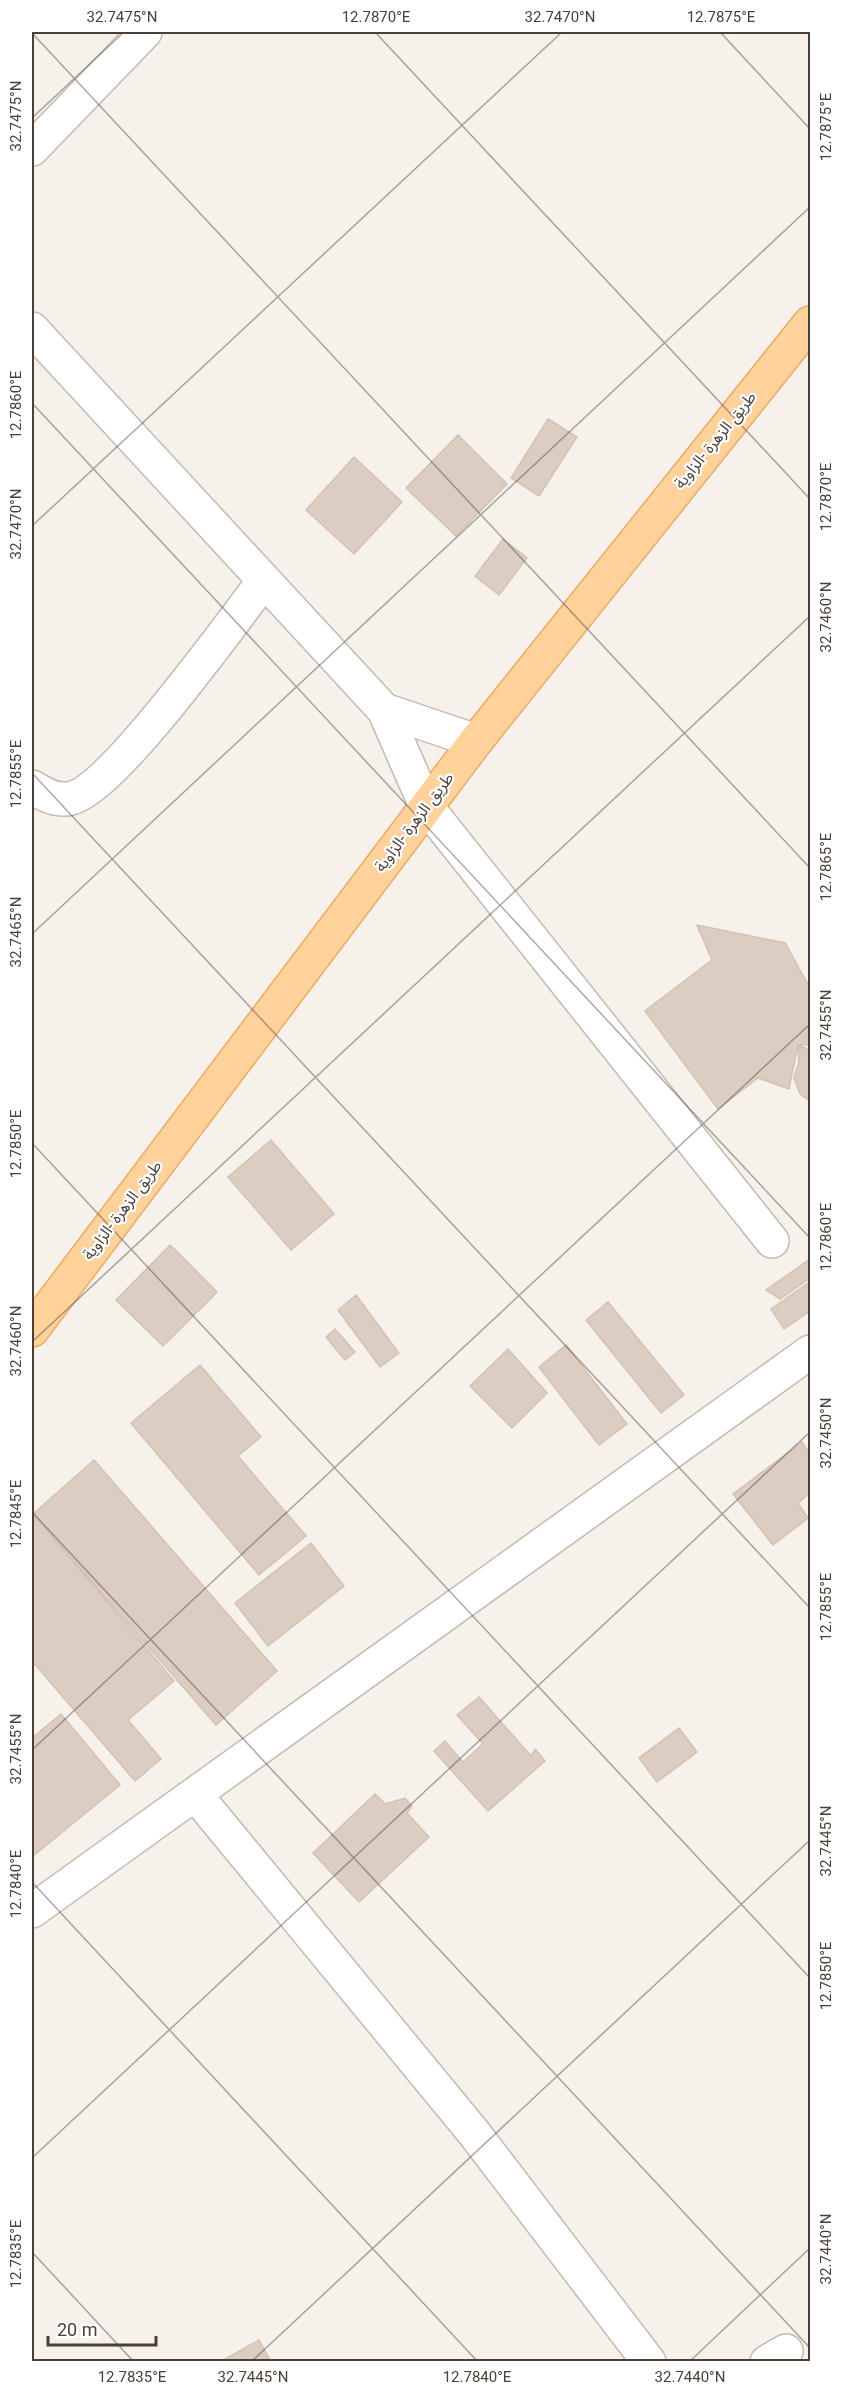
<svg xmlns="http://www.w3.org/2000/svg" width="842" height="2393" font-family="Roboto,'Noto Sans Arabic',sans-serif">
<rect width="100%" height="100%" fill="#f6f1eb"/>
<!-- building -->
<path fill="#dccdc2" stroke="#d4c1b2" stroke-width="1.5" d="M548 419 577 437 539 496 511 478Z
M458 435 507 484 456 536 406 488Z
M354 457 402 502 354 554 306 510Z
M503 539 527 558 499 595 475 576Z
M697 925 785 943 810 988V1045H798L789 1089 758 1078 718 1109 645 1011 712 960Z
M798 1045 810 1050V1101L800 1094 794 1078 799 1061Z
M271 1140 334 1214 291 1250 228 1177Z
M170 1245 217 1292 163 1346 116 1300Z
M810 1259V1278L780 1299 766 1290Z
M810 1282V1311L784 1329 771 1309Z
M356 1295 399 1353 380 1367 338 1310Z
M608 1302 684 1395 661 1413 586 1320Z
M335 1329 355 1352 345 1360 326 1337Z
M566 1345 627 1424 599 1445 539 1367Z
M508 1349 547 1393 512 1428 470 1386Z
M200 1365 261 1437 238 1456 306 1536 259 1575 131 1423Z
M802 1442 810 1454V1493L798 1503 808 1518 773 1545 733 1494Z
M94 1460 277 1671 216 1725 33 1514Z
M33 1514 174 1681 128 1720 161 1759 135 1781 32 1661Z
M311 1543 344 1586 268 1646 235 1603Z
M479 1697 531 1756 535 1749 545 1761 488 1811 434 1751 445 1741 463 1762 483 1744 457 1715Z
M61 1714 120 1785 32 1857V1738Z
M679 1728 697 1752 657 1782 639 1758Z
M375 1794 385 1804 405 1798 412 1806 407 1813 429 1837 359 1902 313 1853Z
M259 2340 271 2362H220Z"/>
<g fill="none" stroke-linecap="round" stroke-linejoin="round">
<!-- minor casing -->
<g stroke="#c5baaf" stroke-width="36">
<path id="minor" d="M32 149 145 32
M32 329 384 710 426 806 772 1241
M384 710 476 741
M32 787C42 793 53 800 66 799 108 798 233 620 264 581
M195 1794 474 2133 649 2362
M32 1911 810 1352
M767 2362 786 2351"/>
</g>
<!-- primary casing -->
<g stroke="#ebab64" stroke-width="36">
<path id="primary" d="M32 1330 476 741 810 323"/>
</g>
<!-- minor -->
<use href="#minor" stroke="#fff" stroke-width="33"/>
<!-- primary -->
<use href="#primary" stroke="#ffd19b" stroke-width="33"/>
</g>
<!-- ticks -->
<path fill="none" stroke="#4b4038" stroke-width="1.5" stroke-opacity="0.45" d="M375 32 810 499M720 32 810 129M32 33 810 868M32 118 124 32M32 403 810 1238M32 526 562 32M32 773 810 1608M32 934 810 207M32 1143 810 1978M32 1342 810 616M32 1512 810 2348M32 1750 810 1024M32 1882 478 2362M32 2158 810 1432M32 2252 134 2362M251 2362 810 1840M689 2362 810 2248"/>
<g text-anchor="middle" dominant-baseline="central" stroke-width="4.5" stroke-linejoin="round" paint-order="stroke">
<!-- street labels -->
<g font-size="16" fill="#4b4038" stroke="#fff">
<text transform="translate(715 440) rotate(-51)">طريق الزهرة -الزاوية</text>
<text transform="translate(414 822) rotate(-53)">طريق الزهرة -الزاوية</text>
<text transform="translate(122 1210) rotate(-53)">طريق الزهرة -الزاوية</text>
</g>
</g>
<!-- border -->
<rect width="842" height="2393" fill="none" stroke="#ffffff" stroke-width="66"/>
<!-- scale -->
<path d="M48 2336v9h108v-9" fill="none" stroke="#4b4038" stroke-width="3"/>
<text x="57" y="2336" font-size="18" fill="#4b4038" stroke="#ffffff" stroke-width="4.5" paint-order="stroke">20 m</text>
<rect x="33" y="33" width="776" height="2327" fill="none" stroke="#4b4038" stroke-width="2"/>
<g font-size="15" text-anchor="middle" fill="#4b4038">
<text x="122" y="22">32.7475°N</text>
<text x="376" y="22">12.7870°E</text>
<text x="560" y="22">32.7470°N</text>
<text x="721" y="22">12.7875°E</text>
<text transform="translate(16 116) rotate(-90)" y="5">32.7475°N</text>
<text transform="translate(826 127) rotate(-90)" y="5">12.7875°E</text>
<text transform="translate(16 405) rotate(-90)" y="5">12.7860°E</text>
<text transform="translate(826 497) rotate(-90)" y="5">12.7870°E</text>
<text transform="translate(16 524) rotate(-90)" y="5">32.7470°N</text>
<text transform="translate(826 617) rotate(-90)" y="5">32.7460°N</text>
<text transform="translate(16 774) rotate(-90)" y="5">12.7855°E</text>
<text transform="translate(826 867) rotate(-90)" y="5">12.7865°E</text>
<text transform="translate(16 932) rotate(-90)" y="5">32.7465°N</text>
<text transform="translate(826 1025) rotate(-90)" y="5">32.7455°N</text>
<text transform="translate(16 1144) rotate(-90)" y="5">12.7850°E</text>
<text transform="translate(826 1237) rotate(-90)" y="5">12.7860°E</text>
<text transform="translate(16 1341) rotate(-90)" y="5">32.7460°N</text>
<text transform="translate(826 1433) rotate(-90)" y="5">32.7450°N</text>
<text transform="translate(16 1514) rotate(-90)" y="5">12.7845°E</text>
<text transform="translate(826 1607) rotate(-90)" y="5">12.7855°E</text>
<text transform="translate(16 1749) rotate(-90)" y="5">32.7455°N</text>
<text transform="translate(826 1841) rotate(-90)" y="5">32.7445°N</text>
<text transform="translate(16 1884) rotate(-90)" y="5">12.7840°E</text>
<text transform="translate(826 1976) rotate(-90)" y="5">12.7850°E</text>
<text transform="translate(826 2249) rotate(-90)" y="5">32.7440°N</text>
<text transform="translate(16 2254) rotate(-90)" y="5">12.7835°E</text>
<text x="132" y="2382">12.7835°E</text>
<text x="253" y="2382">32.7445°N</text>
<text x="477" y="2382">12.7840°E</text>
<text x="690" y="2382">32.7440°N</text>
</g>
</svg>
